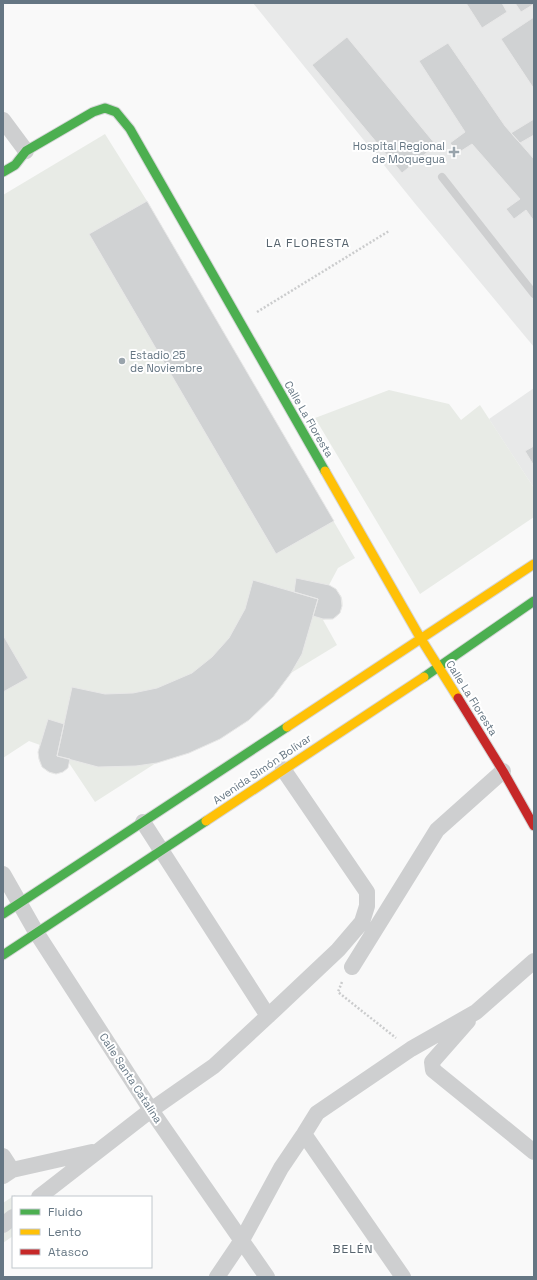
<svg xmlns="http://www.w3.org/2000/svg" width="537" height="1280" font-family="'Space Grotesk',sans-serif">
<rect width="100%" height="100%" fill="#f9f9f9"/>
<!-- built -->
<path fill="#e8e9e9" d="M253 3H534V347L417 206Z
M534 388V488L489 419Z"/>
<!-- green -->
<path fill="#e8ebe6" d="M105 134 147 201 355 558 338 568 329 585C334 588 338 591 341 596 345 604 341 615 333 619 330 620 326 619 323 620L337 645 291 673 273 697 249 720 220 739 189 753 156 763 95 802 69 763C64 775 50 778 42 766 37 760 38 752 40 745L29 741 3 758V195Z
M389 390 449 404 461 420 480 405 534 488V517L420 594 315 418Z
M15 1195 16 1197H13V1236L3 1243V1203Z"/>
<!-- building -->
<path fill="#d0d2d3" stroke="#e8e8e8" d="M466 3H502L507 12 482 28Z
M515 3H534V4L521 12Z
M534 17V89L501 39Z
M347 37 436 145 402 173 312 65Z
M448 43 505 126 534 159V221L526 210 514 219 506 209 520 199 472 144 458 153 450 143 465 132 419 61Z
M534 119V135L520 143 511 133Z
M147 201 334 521 276 554 89 234Z
M534 446V466L525 451Z
M296 578 329 585 336 589 341 597 342 606 340 613 333 619H323L313 616 318 599 294 592Z
M253 580 318 599 302 654 291 673 273 697 249 720 220 739 189 753 157 763 136 766 98 767 57 756 72 687 105 694 133 693 157 688 192 673 212 657 229 638 245 609Z
M3 635 28 678 3 692Z
M48 719 64 724 57 756 70 759 68 768 63 772 56 774 49 772 42 767 39 759 38 752Z"/>
<g fill="none" stroke-linecap="round" stroke-linejoin="round">
<!-- fast casing -->
<g stroke="#d5d6d7" stroke-width="11">
<path id="fast" d="M3 172 15 165 26 151 93 112 105 108 116 112 130 129 325 471
M424 677 534 601
M3 914 287 727
M3 955 206 821"/>
</g>
<!-- slow casing -->
<g stroke="#d5d6d7" stroke-width="11">
<path id="slow" d="M325 471 421 639 458 698
M287 727 534 564
M206 821 424 677"/>
</g>
<!-- jam casing -->
<g stroke="#d5d6d7" stroke-width="11">
<path id="jam" d="M458 698 503 771 534 826"/>
</g>
<!-- path -->
<path stroke="#cbcccd" stroke-width="2.5" stroke-dasharray="2 2" stroke-linecap="butt" d="M257 312 389 231
M342 982 338 992 396 1038"/>
<!-- lane -->
<path stroke="#cecfd0" stroke-width="8" d="M442 177 534 294"/>
<!-- street -->
<path stroke="#cecfd0" stroke-width="16" d="M3 120 26 151
M143 822 268 1016
M3 874 36 932 151 1110 267 1277
M352 967 437 830 503 771
M468 1021 432 1062 433 1070 534 1152
M304 1134 403 1277
M3 1156 12 1170 3 1176
M12 1170 92 1152
M39 1197 151 1110 214 1066 268 1016 338 950 362 922 367 906V892L283 769
M3 1225 13 1217
M217 1277 242 1240 281 1168 304 1134 317 1113 411 1049 476 1012 534 961"/>
<!-- fast -->
<use href="#fast" stroke="#4caf50" stroke-width="9"/>
<!-- slow -->
<use href="#slow" stroke="#ffc107" stroke-width="9"/>
<!-- jam -->
<use href="#jam" stroke="#c62828" stroke-width="9"/>
</g>
<!-- markers -->
<g fill="#99a4ac" stroke="#fff" stroke-width="1.5">
<path d="M452 146h4v4h4v4h-4v4h-4v-4h-4v-4h4z"/>
<circle cx="122" cy="361" r="4"/>
</g>
<g text-anchor="middle" dominant-baseline="central" stroke-width="4" stroke-linejoin="round" paint-order="stroke">
<!-- poi labels -->
<g font-size="11" fill="#657683" stroke="#fff" text-anchor="end">
<text x="445" y="146">Hospital Regional<tspan x="445" dy="13">de Moquegua</tspan></text>
<text x="130" y="355" text-anchor="start">Estadio 25<tspan x="130" dy="13">de Noviembre</tspan></text>
</g>
<!-- street labels -->
<g font-size="11" fill="#657683" stroke="#fff">
<text transform="translate(309 419) rotate(60)">Calle La Floresta</text>
<text transform="translate(472 698) rotate(58)">Calle La Floresta</text>
<text transform="translate(262 769) rotate(-34)">Avenida Simón Bolívar</text>
<text transform="translate(131 1078) rotate(57)">Calle Santa Catalina</text>
</g>
<!-- neighbourhood labels -->
<g font-size="12" letter-spacing="1" fill="#57646e" stroke="#fff">
<text x="308" y="243">LA FLORESTA</text>
<text x="353" y="1249">BELÉN</text>
</g>
</g>
<!-- border -->
<rect width="537" height="1280" fill="none" stroke="#657683" stroke-width="8"/>
<!-- legend -->
<rect x="12" y="1196" width="140" height="72" fill="#ffffff" stroke="#c1c8cd"/>
<rect x="20" y="1209" width="20" height="6" fill="#4caf50" stroke="#c1c8cd"/>
<text x="48" y="1216" font-size="12" fill="#657683">Fluido</text>
<rect x="20" y="1229" width="20" height="6" fill="#ffc107" stroke="#c1c8cd"/>
<text x="48" y="1236" font-size="12" fill="#657683">Lento</text>
<rect x="20" y="1249" width="20" height="6" fill="#c62828" stroke="#c1c8cd"/>
<text x="48" y="1256" font-size="12" fill="#657683">Atasco</text>
</svg>
